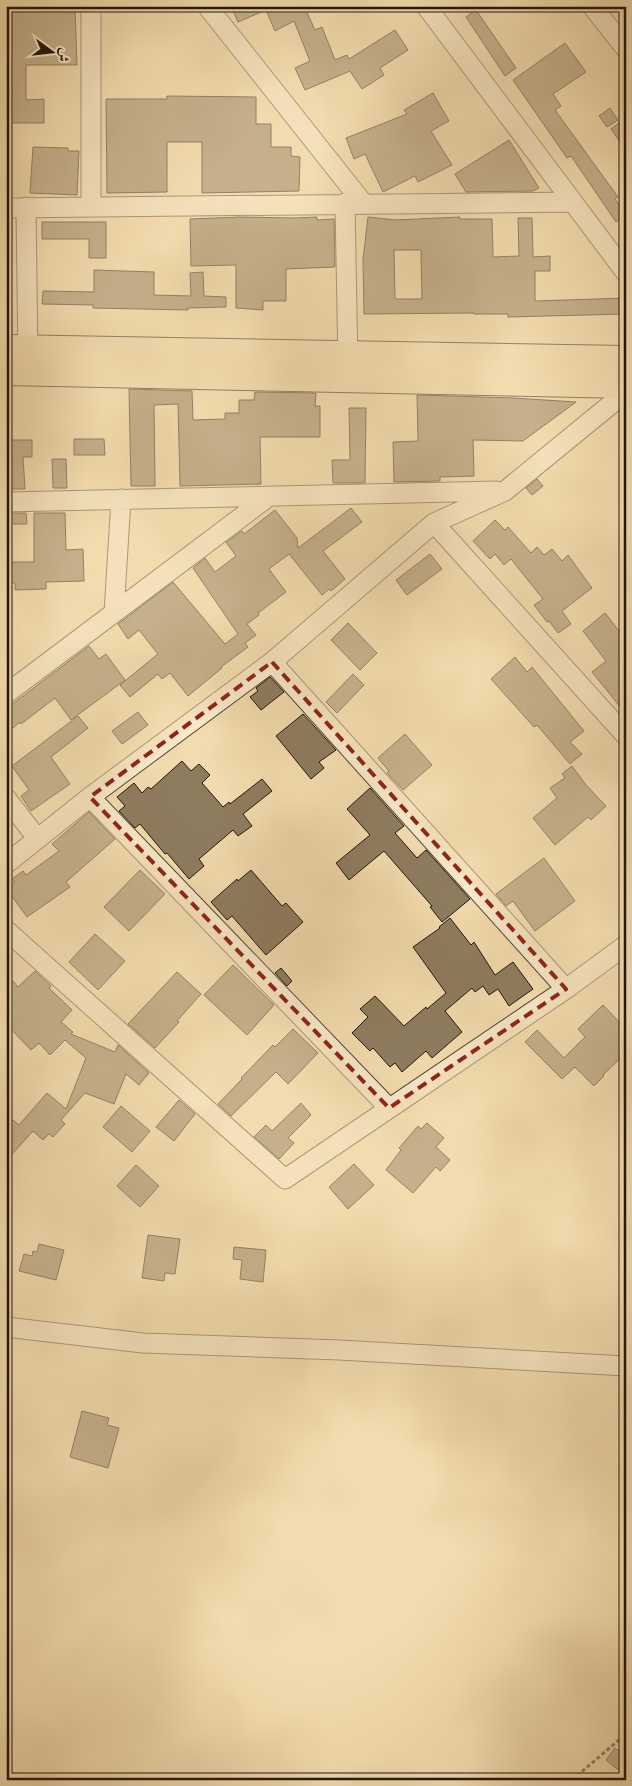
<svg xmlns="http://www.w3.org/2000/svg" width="632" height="1786" font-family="'Libre Caslon Text',Amiri,serif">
<rect width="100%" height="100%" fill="#f2dbae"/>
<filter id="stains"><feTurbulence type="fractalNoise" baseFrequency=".004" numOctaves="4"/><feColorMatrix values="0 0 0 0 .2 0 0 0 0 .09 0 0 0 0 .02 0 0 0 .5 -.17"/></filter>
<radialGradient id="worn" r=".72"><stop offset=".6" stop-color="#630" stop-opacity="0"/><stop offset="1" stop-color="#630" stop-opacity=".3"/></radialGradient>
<!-- building -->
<path fill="#8e7c5f" stroke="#22150a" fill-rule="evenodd" d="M6 6H75L77 65H26V100L44 99V123H6Z
M231 6H304L315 30 322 27 335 60 347 55 349 59 395 30 408 50 380 68 384 75 362 89 350 71 305 90 295 68 310 61 294 21 275 31 266 10 238 22Z
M476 10 516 68 505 76 466 17Z
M565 43 586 72 553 94 561 106 555 110 618 197 615 199 626 215 616 222 571 156 567 158 513 80Z
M433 93 449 121 431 131 452 165 418 182 415 176 383 192 365 154 354 159 346 138 407 114 404 110Z
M167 96 256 97V124H271V147H291V156L300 157 299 191 202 193V142H167V192L107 193 106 99H167Z
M610 108 618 120 607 127 599 116Z
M626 118V150L611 129Z
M509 140 539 188 533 191 466 192 455 174Z
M33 147 68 148V151H79L77 195 30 193Z
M240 217 295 218 317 217V220L334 219 335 267 286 269V301H263V310L236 308V265L191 266 190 219Z
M368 217 396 220 460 217V219H492L493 257 519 256 518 218H532L533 257 550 256V271H535V301L626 298V314L508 317V314H474V313L364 314 363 260ZM394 250H421L422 299H395Z
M42 222H106V258H89V239H42Z
M94 270 154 272V295L191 296 190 273 203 272 204 296 226 297V307L188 308V310L93 308V305L42 304 43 291 94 292Z
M129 389 192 391 193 420 225 419V413H239V400H254L255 392 316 393 315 406H320V437H260L261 484 180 486 178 404 154 405 155 486H131Z
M417 395 514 398 576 402 523 441 473 440 474 476 440 477V481L394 482 393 442 418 441Z
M349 408H366L365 483H333L332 460H350Z
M74 439H104L105 455H74Z
M6 440H32V457H23L25 489H7Z
M52 459H66L67 488H53Z
M537 479 543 486 532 495 526 488Z
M351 508 362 522 323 551 345 579 331 591 329 589 322 595 289 554 269 569 286 592 258 613 259 615 247 624 256 635 245 643 248 647 221 667 222 668 188 696 170 673 162 679 158 674 130 697 120 685 158 654 139 630 128 639 118 624 173 582 225 644 238 634 193 568 205 558 215 572 236 556 226 542 242 531 244 534 275 510 297 538 298 548Z
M8 513H26L27 524H9Z
M34 513H65L66 550 83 549 84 581 46 582V589L15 590V583H6V562H34Z
M495 520 505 530 508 527 531 553 537 547 544 555 552 549 562 561 568 555 592 588 562 611 571 624 558 633 549 621 547 622 534 605 543 599 511 559 504 565 495 554 490 559 473 541Z
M430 554 442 569 407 595 396 580Z
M605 613 626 640V714L592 672 606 661 583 631Z
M348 623 377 653 360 670 331 640Z
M89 646 99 659 106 654 125 680 71 720 55 698 21 724 20 722 13 728 6 718V709Z
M515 657 527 672 532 667 584 731 570 742 582 754 570 764 537 725 534 727 491 679Z
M353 674 364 685 337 713 326 702Z
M270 677 284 692 261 710 250 697 258 691 256 688Z
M138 712 148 725 122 744 112 731Z
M303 714 336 750 319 762 324 768 311 779 276 736Z
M78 716 88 728 51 757 70 784 31 811 21 796 29 790 12 766Z
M405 734 432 765 403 790 387 773 389 771 378 758Z
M182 761 191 771 199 764 210 775 202 783 223 807 229 802 230 804 262 779 272 791 243 814 252 826 238 836 233 830 199 859 204 866 189 879 167 853 165 854 140 824 135 828 119 811 125 806 117 797 134 783 142 793 148 787 151 789Z
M572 766 586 785 606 806 591 820 588 817 555 845 533 818 557 798 550 788 565 778 562 774Z
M370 788 404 826 395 833 417 858 426 850 470 899 442 922 430 907 432 906 384 851 349 880 336 863 370 835 347 809Z
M89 812 115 839 66 882 70 887 27 917 6 888 15 882 12 879 23 871 26 875 59 851 52 844Z
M544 858 575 901 535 931 513 901 506 906 496 894Z
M140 870 165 894 129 931 104 907Z
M251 870 282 906 286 903 303 922 266 955 232 916 227 920 211 902 237 879 238 881Z
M450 918 471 945 474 942 495 975 513 962 533 989 509 1006 498 989 489 995 483 986 475 992 472 988 445 1011 462 1032 432 1058 426 1051 402 1072 395 1063 390 1067 373 1048 370 1051 352 1033 368 1017 360 1009 375 996 404 1026 426 1007 427 1009 446 993 413 947 440 928 439 927Z
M95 934 125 961 98 990 69 962Z
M233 965 274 1005 247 1035 204 995Z
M281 968 292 981 287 986 275 973Z
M35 971 51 986 49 988 72 1010 61 1022 73 1032 71 1034 115 1052 118 1045 149 1073 139 1085 126 1074 114 1104 85 1093 61 1120 65 1124 53 1137 49 1134 43 1140 33 1131 6 1161V1114L19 1125 47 1093 66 1109 86 1058 65 1040 50 1055 39 1043 31 1050 6 1024V973L18 987Z
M177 972 201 994 177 1021 179 1022 155 1048 128 1024Z
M603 1005 626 1029V1053L603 1075 604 1076 594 1086 575 1067 562 1079 525 1042 537 1030 564 1058 585 1037 578 1029Z
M293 1029 318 1053 288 1084 276 1072 231 1116 218 1104 242 1079 241 1078 273 1045 275 1047Z
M179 1100 195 1114 174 1141 156 1127Z
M301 1103 311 1115 288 1138 294 1143 279 1159 254 1137 266 1125 272 1131Z
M121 1106 150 1131 132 1152 103 1127Z
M427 1123 444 1138 436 1147 450 1160 440 1171 436 1167 413 1193 386 1170 401 1150 399 1148 418 1126 421 1129Z
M354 1164 374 1185 348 1209 329 1187Z
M136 1165 159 1186 140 1207 117 1186Z
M148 1235 180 1239 175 1274 165 1273 164 1281 142 1278Z
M39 1244 64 1250 56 1280 19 1271 24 1254 32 1256 33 1251 37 1252Z
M234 1247 266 1250 263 1282 240 1279 242 1260 233 1259Z
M82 1411 109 1418 107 1425 119 1428 108 1468 70 1457Z
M615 1748 626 1756V1776L606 1760Z"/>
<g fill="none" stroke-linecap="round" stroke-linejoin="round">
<!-- minor casing -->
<g stroke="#564633" stroke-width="21">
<path id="minor" d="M91 6V206
M207 6 363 203
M426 6 626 273
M592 6 626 49
M345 203 348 367
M26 207 28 361
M6 208 573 202
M6 502 497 491
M434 523 626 736
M114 613 121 499
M272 662 566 989
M6 694 268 497
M90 797 389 1108
M6 798 37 838
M6 864 90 797 272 662 434 523 505 491 626 392
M6 930 285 1179 566 989 626 945
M6 1327 143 1343 339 1350 626 1366"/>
</g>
<!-- trunk casing -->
<g stroke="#22150a" stroke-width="30">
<path id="trunk" d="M6 349 626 360
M6 371 626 384"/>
</g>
<!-- path -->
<path stroke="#22150a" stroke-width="3" stroke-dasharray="4 2.5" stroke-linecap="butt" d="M572 1780 626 1734"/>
<!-- minor -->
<use href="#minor" stroke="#f7e8ca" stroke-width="19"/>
<!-- trunk -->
<use href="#trunk" stroke="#f2dbae" stroke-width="28"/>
</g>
<!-- marked area -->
<path d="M0 0H632V1786H0ZM272 662 566 989 389 1108 90 797Z" fill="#f2dbae" fill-opacity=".55" fill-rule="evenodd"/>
<path fill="none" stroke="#8f2418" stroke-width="4" stroke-dasharray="10 6" stroke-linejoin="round" d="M272 662 566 989 389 1108 90 797Z"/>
<!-- margin -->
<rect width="632" height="1786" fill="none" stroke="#f2dbae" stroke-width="25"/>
<rect x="8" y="8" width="617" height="1771" fill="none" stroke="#22150a" stroke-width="2.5"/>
<rect x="12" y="12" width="607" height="1761" fill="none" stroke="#22150a"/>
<!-- north arrow -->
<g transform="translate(52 52) rotate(105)" stroke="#f7e8ca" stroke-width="4" paint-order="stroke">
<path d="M0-4L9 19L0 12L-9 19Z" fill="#22150a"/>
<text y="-8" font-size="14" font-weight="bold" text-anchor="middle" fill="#22150a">ش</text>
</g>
<rect width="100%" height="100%" filter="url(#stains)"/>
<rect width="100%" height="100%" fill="url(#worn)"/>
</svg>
